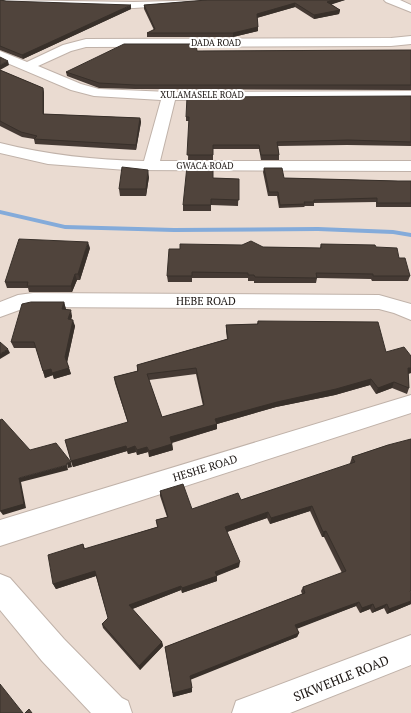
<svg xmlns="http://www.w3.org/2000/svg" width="411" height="713" font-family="'PT Serif',serif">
<rect width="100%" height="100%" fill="#eadbd1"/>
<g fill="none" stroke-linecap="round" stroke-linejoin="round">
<!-- stream -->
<path fill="#84abda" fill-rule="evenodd" d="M0 210 65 225 174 228 318 227 393 230 411 233V237L393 234 318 231 174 232 65 229 0 214Z"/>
<!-- minor casing -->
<g stroke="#c0b2a9" stroke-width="2">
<path id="minor" d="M1 0 134 2 212 0 206 3 134 8 7 3Z
M384 0H400L411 5V12L386 2Z
M411 36V44L391 46 86 47 71 51 38 66 81 84 99 89 169 92 411 91V99L175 100 160 161H411V171L126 170 48 164 0 153V143C48 155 95 160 144 161L161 100 94 96 71 90 0 60V51L27 62 63 45 86 39 391 38Z
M33 293 379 295 411 304V320L394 313 379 309 33 307 22 309 0 317V302L18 295Z
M411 395V413L0 546V520Z
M0 574 10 578 64 639 122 698 128 701 132 713H91L42 661 0 610Z
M411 635V665L290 713H232L236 701Z"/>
</g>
<!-- minor -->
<use href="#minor" fill="#fff" fill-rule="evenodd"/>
</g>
<!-- wall -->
<path fill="#453a34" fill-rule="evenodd" d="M0 0 6 1 131 9 23 59 0 50Z
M207 0H345L331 4 340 10 339 14 314 19 295 7 257 18 258 27V31L233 37H147V33L154 30 144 9V5Z
M411 50V90L135 89 99 88 67 76 66 72 197 51Z
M0 70 43 88 44 93V114L140 118 141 122 136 150 35 144 34 139 22 137 0 126Z
M411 96V146L347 145 278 146 279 155V160H261L259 149H213V160H188L189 121H186V117Z
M264 168 284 178 398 181H411V207H376V202L314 203V206H305L304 207 279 208 277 196H268L263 172Z
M149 177 146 196H120L119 189Z
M213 178 239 179 238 206 211 205V211H183V205Z
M321 244 376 247 399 258 410 276 408 281H372L371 279 317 278 316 283H254V281H248V278H192V282H168L167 276 263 247 320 248Z
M90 248 80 280H77L72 292H29L28 288H7L5 282Z
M64 302 66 310 72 316 71 319 75 326 67 362 71 374 54 379 53 375 45 378 36 348H14L11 342Z
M258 321 386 352 411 356V373L408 374 409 388 407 394 392 388 376 394 370 385 335 395 276 407 217 424V429L172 443 173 450 149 457 148 452 137 455 136 452 128 454 127 451 73 467 65 440 128 423 115 383 114 377 137 371V365L227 339 226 331V325L257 324ZM196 374 203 406 162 417 149 380Z
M388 445 411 604 387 614 384 608 372 613 370 609 360 613 356 606 297 628 299 633 297 637 190 679 192 692 173 697 165 647 302 594 301 591 303 587 342 573 324 537H322L310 511 270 524 267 518 227 532 239 567 217 576V581L182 593 181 590 132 609 162 642 163 646 140 670 103 628 102 624 108 618 96 576 56 589 53 584 83 544 85 549 157 527 156 520 167 517 160 496V491L192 509 241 500 351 464 350 463 352 457Z"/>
<!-- shaded-wall -->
<path fill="#38302a" d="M333 0H345L327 6V2Z
M295 3V7L256 18 257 14Z
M131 5V9L23 59 22 55Z
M340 10 339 14 314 19V15Z
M258 27V31L233 37V33Z
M8 61 9 65 0 70V65Z
M43 88 44 93V119L43 114Z
M140 118 141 122 136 150V145Z
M148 170 149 177 146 196V189Z
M88 242 90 248 80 280 78 274Z
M75 274 77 280 72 292 71 286Z
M64 302 66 309 63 316 62 309Z
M71 310 72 316 70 326 68 319Z
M73 320 75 326 67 363 65 357Z
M8 349 10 353 0 359V354Z
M69 368 71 374 54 379 52 373Z
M408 368H411V373L406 374Z
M51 369 53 375 45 378 43 371Z
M371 379 370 385 335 395 276 407 217 424V429L170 443V437L215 419 277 402Z
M394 382 392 388 376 394 378 388Z
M172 444 173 450 149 457V451Z
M126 446 127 451 73 467 71 461Z
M135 446 136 452 128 454 127 449Z
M147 447 148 452 137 455V450Z
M71 462 72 467 68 468 67 463Z
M67 465 68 470 21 482 26 508 3 515 0 511 19 478Z
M312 506 310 511 270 524 271 518Z
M268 512 267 518 224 533 225 527Z
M326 531 324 537H322L323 532Z
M240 562 239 567 215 576V572Z
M95 571 96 576 56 589 53 584Z
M217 576V581L182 593V588Z
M181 586V590L130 610 129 605Z
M411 601V604L387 614 389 609Z
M359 602 356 606 294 630 295 625Z
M373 604 370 609 360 613 362 608Z
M387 604 384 608 372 613 375 609Z
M299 633 297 637 190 680V676Z
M162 642 163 646 140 670 139 666Z
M192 688V692L173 697V693Z"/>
<!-- building -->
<path fill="#50443c" stroke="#38302a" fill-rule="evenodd" d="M0 0 6 1 131 5 22 55 0 46Z
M207 0H333L327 2 340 10 314 15 295 3 257 14 258 27 233 33H147L155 29 144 5Z
M124 44H196L197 51 411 50V85H135L99 83 66 72Z
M0 57 8 61 0 65Z
M0 70 43 88V114L140 118 136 145 34 139 37 136 21 132 0 121Z
M411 96V142L348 140 277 142 279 155H261L259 145H213V155H187L189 117H186L187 97Z
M187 166H213V178L239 179V200L211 199V205H183Z
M122 167 148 170 146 189H119Z
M264 168H282L284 178 398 181H411V203H377V198L314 200V202H304L305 204 280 205 278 192H269Z
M19 239 88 242 78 274H75L71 286H27L28 282H5Z
M251 241 263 247 321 248V244L375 245 376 247 397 248 399 258H405L410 276H373V274L316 273 317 278 255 277 254 275H248V273L192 272V276H167L169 249H180V244L242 245Z
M31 302H64L62 309 71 310 68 319 73 320 65 357 69 368 52 373 51 369 43 371 34 342H11L22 304Z
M258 321 378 322 386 352 404 347 411 356V368H408L409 388 394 382 378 388 371 379 336 389 277 402 215 419 217 424 170 437 172 444 149 451 147 447 137 450 135 446 127 449 126 446 71 461 65 440 128 422 114 377 138 371 137 365 228 339 226 325 258 324ZM196 368 204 405 162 417 147 374Z
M0 342 8 349 0 354Z
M2 419 30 450 56 443 71 462 67 463V465L19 478 24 504 0 511V420Z
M411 439V591H410L411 593V601L389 609 387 604 375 609 373 604 362 608 359 602 295 625 299 633 190 676 192 688 173 693 165 647 305 593 303 587 346 571 326 531 323 532 312 506 271 518 268 512 225 527 240 562 215 572 217 576 182 588 181 586 129 605 162 642 139 666 102 624 108 618 95 571 53 584 48 555 83 544 84 549 158 527 156 520 168 517 160 491 183 484 192 509 238 493 241 500 355 462 352 457 388 445Z
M0 684 23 713H0Z
M29 709 32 713H25Z"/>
<g text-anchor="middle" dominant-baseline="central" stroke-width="4" stroke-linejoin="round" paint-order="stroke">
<!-- far-street labels -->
<g font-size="9" fill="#1a1411" stroke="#fff">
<text x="216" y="43">DADA ROAD</text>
<text x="202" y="95">XULAMASELE ROAD</text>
<text x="205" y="166">GWACA ROAD</text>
</g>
<!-- street labels -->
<g font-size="11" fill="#1a1411" stroke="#fff">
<text x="206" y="301">HEBE ROAD</text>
<text transform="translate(205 468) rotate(-17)">HESHE ROAD</text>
</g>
<!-- near-street labels -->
<g font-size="13" fill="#1a1411" stroke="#fff">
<text transform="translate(341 678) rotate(-22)">SIKWEHLE ROAD</text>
</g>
</g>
</svg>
